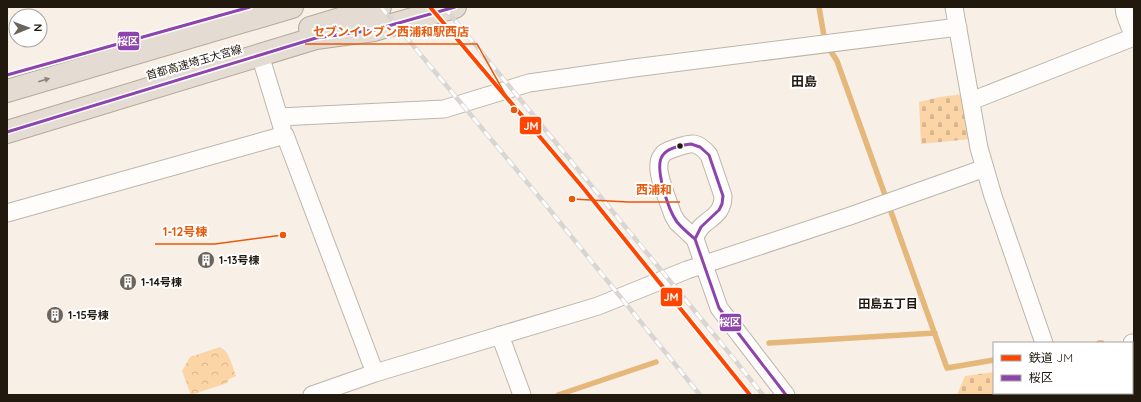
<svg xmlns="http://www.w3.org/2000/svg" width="1141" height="402" font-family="Quicksand,'Noto Sans JP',sans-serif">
<defs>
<pattern id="cemetery-stones" width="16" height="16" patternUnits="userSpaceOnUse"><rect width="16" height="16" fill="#fcd5a7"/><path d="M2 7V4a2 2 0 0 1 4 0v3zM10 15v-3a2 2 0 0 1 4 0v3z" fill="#d8b68f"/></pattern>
<pattern id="park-crowns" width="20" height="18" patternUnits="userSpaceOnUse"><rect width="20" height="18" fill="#fcd5a7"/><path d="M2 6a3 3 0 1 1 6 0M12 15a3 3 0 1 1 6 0" fill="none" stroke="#d8b68f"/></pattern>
</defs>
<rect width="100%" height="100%" fill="#f8efe6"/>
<!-- cemetery -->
<path fill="url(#cemetery-stones)" d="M963 94 971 139 921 144 919 102 940 97Z
M994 372V393H1110L1111 395H957L965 376Z"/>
<!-- park -->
<path fill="url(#park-crowns)" d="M220 347C230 352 232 366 236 376L229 379 227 383 191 395 182 371 190 357Z"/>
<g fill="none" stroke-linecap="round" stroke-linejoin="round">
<!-- stream -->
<path stroke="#e6b77a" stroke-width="5.5" d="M819 7 825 42 837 61 947 368 994 360
M769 343 935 333
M1099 343H1102
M1115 393V395
M558 395 656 362"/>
<!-- minor casing -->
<g stroke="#bdb5ac" stroke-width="19">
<path id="minor" d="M243 7V9
M954 7 979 148 993 196 1044 343
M1124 7 1125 14 1134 38
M260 55 282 127
M971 101 1134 37
M279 117 444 109 529 83 634 68 958 27
M7 213 285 135 375 373
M695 239C699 218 723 221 723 196L709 155C705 150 700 145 694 144 688 143 668 150 664 153 661 156 659 160 659 164 657 176 669 203 673 215L677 222 695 239 719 308 786 395
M500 335 522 395
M1132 343H1134
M1124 393 1125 395
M312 395 375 373 598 306 687 270 850 216 985 168"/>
</g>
<!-- highway casing -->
<g stroke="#b4a99c" stroke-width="24">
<path id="highway" d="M310 28 380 7
M7 91 292 7
M7 132 316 38 374 30 455 7"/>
</g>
<!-- minor -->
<use href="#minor" stroke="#fefdfb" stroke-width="17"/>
<!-- highway -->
<use href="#highway" stroke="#e4dbd2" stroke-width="22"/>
<!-- rail casing -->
<g stroke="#d8d5d2" stroke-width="4.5">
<path id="rail" d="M381 7 545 204 700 395
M444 7 717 338 763 395"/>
</g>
<!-- rail -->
<use href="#rail" stroke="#fff" stroke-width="3" stroke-dasharray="9" stroke-linecap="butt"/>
<!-- bus-1 casing -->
<g stroke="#fff" stroke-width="6">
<path id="bus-1" d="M7 75 250 7
M7 132 316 38 374 30 455 7
M691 144 700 147 709 155 723 196 722 204 719 210 701 227 695 239C689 234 682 228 677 222 669 211 653 166 663 155 668 148 683 145 691 144Z
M695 239 719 308 786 395"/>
</g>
<!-- bus-1 -->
<use href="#bus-1" stroke="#8e44ad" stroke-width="3"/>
<!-- rail-1 casing -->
<g stroke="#fff" stroke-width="7">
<path id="rail-1" d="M430 7 584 189 750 395"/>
</g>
<!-- rail-1 -->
<use href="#rail-1" stroke="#ff4500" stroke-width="4"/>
</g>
<!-- one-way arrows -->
<defs><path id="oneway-solid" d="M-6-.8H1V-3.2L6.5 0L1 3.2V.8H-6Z"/></defs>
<use fill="#8c837a" href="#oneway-solid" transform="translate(44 80) rotate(-16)"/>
<!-- icons -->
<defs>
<g id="building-disc" transform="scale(0.9)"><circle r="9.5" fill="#6c635a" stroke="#fff"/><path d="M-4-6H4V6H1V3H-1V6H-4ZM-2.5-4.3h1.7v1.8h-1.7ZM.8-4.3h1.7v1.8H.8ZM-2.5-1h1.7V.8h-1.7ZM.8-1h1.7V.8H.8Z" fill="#fff"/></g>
</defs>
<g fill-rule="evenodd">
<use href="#building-disc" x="206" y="260"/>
<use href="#building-disc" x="128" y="282"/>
<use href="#building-disc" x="55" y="315"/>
</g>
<!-- markers -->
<circle fill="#21180e" stroke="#fff" stroke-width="1.5" cx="680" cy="146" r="3.5"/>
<g text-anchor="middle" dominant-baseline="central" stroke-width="4" stroke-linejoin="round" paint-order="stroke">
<!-- street labels -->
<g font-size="11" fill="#21180e" stroke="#fff">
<text transform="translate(194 62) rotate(-16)">首都高速埼玉大宮線</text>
</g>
<!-- poi labels -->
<g font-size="11" font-weight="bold" fill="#21180e" stroke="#fff" text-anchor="start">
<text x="219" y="260">1-13号棟</text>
<text x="141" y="282">1-14号棟</text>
<text x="68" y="315">1-15号棟</text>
</g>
<!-- neighbourhood labels -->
<g font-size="12" font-weight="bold" fill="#21180e" stroke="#fff">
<text x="888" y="303">田島五丁目</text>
</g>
<!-- quarter labels -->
<g font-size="13" font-weight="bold" fill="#21180e" stroke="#fff">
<text x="804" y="81">田島</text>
</g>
</g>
<!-- callouts -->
<path fill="none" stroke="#e8590c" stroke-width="1.5" d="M514 110L477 44H305M572 199L628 202H680M283 235L215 244H155"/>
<g fill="#e8590c" stroke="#fff" stroke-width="1.5">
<circle cx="514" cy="110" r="4"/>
<circle cx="572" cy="199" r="4"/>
<circle cx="283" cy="235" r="4"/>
</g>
<g font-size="12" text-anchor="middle" font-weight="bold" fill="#e8590c" stroke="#fff" stroke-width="4" stroke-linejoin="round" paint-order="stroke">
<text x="391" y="36">セブンイレブン西浦和駅西店</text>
<text x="654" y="194">西浦和</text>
<text x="185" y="236">1-12号棟</text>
</g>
<g stroke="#fff" stroke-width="1.5">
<rect x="117" y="31" width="23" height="20" rx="4" fill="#8e44ad"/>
<rect x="519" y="116" width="23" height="19" rx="4" fill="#ff4500"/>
<rect x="660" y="287" width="23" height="20" rx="4" fill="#ff4500"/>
<rect x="719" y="313" width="23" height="19" rx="4" fill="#8e44ad"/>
</g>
<g font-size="11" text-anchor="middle" font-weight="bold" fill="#fff">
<text x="128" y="45">桜区</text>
<text x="531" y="130">JM</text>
<text x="671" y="301">JM</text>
<text x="730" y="326">桜区</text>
</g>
<!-- border -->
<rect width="1141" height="402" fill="none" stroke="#21180e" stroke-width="16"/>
<!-- legend -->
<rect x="993" y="342" width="140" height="52" fill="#ffffff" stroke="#a6a39f"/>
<rect x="1001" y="355" width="20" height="6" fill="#ff4500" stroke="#a6a39f"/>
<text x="1029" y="362" font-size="12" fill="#21180e">鉄道 JM</text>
<rect x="1001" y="375" width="20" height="6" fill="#8e44ad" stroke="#a6a39f"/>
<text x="1029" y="382" font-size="12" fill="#21180e">桜区</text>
<!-- north arrow -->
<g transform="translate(28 28) rotate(89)"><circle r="19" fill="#ffffff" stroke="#a6a39f"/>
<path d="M0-3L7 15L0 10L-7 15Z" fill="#6c635a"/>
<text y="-6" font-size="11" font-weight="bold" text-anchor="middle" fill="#21180e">N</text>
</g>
</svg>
